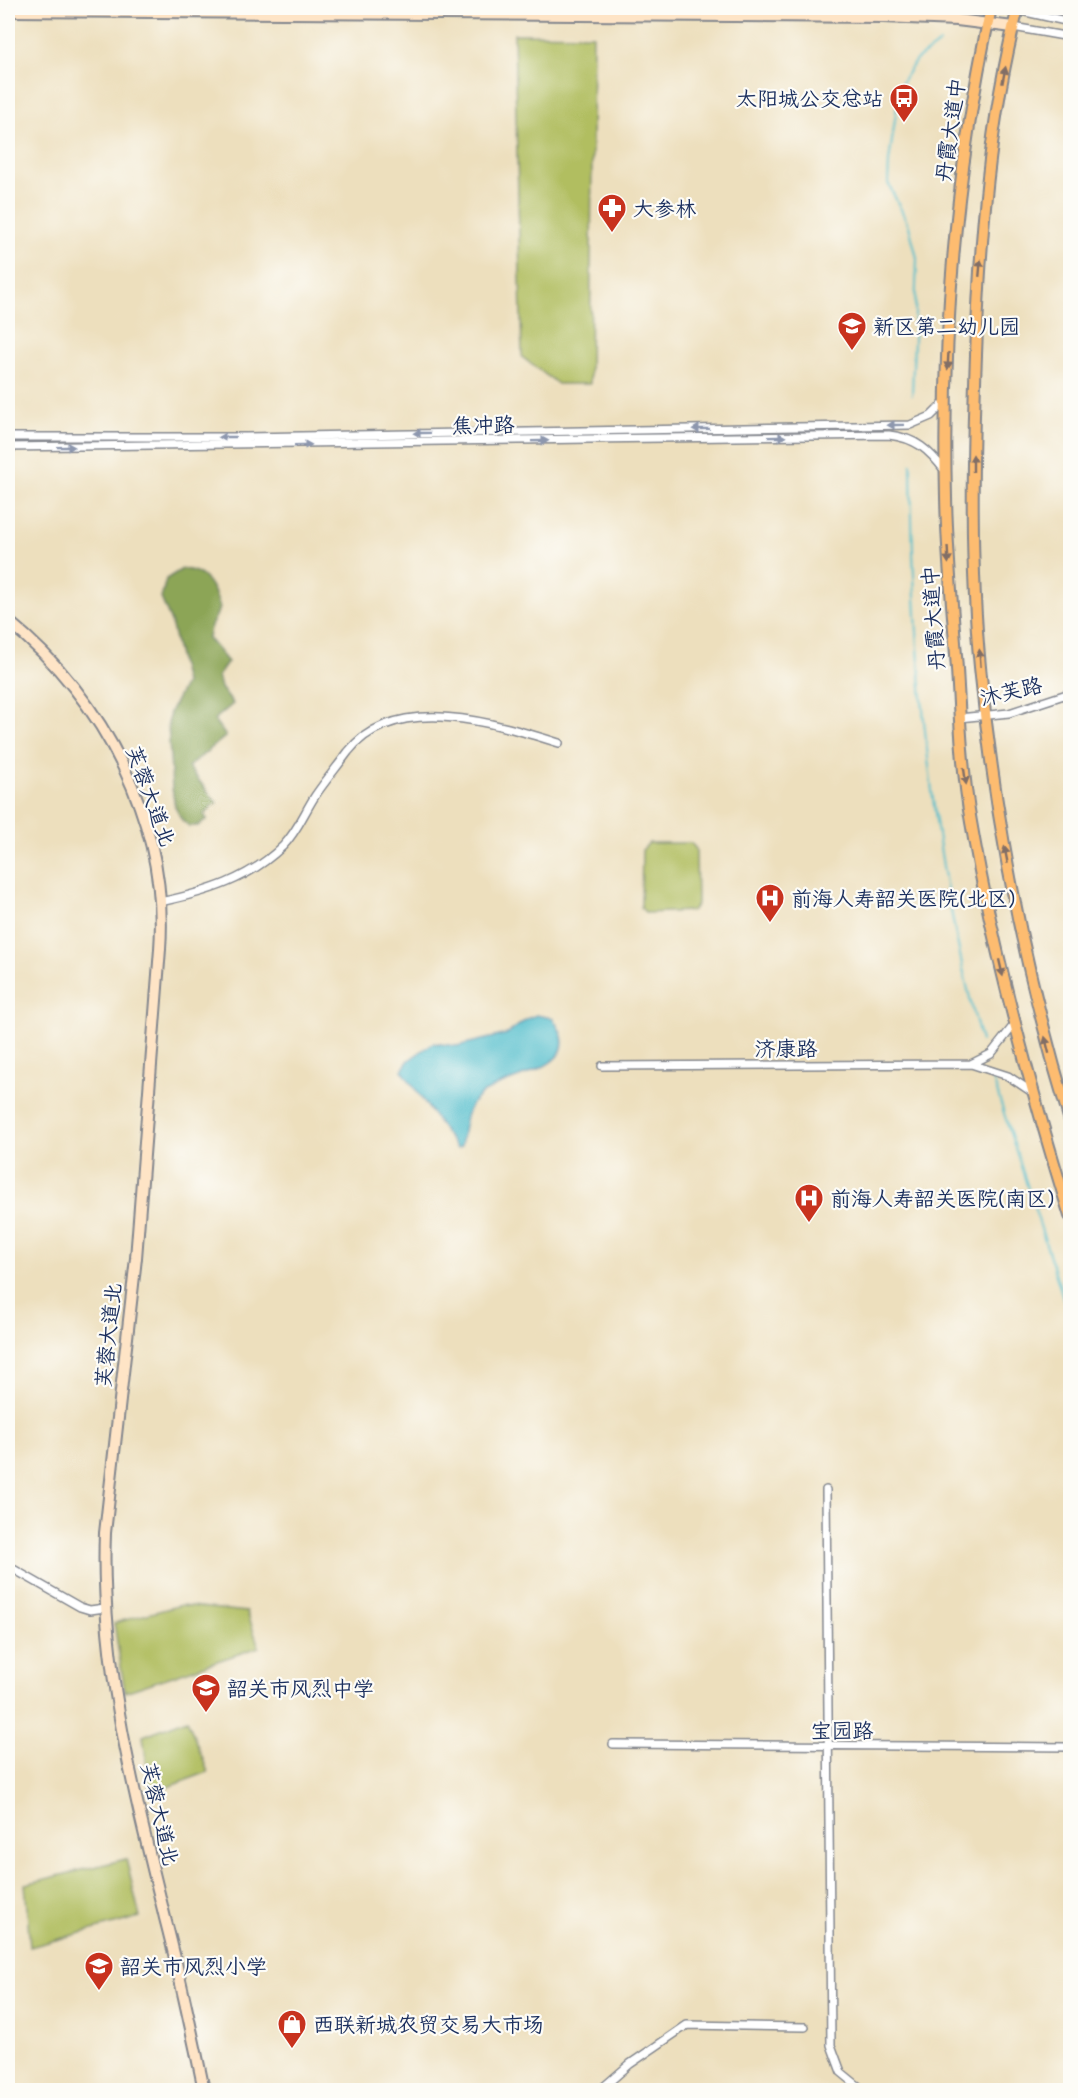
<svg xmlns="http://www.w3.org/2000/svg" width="1078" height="2098" font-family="'Patrick Hand','LXGW WenKai TC',sans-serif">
<rect width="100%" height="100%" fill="#fdfcf7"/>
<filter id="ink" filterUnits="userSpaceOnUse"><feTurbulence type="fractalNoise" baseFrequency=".0167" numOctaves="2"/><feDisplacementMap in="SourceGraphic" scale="12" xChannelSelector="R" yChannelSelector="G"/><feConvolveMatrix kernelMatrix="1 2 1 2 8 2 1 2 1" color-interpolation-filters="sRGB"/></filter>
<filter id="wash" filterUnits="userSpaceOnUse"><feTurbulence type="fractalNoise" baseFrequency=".008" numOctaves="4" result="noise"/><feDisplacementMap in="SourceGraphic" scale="24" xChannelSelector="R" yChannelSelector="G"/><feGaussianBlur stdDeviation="1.35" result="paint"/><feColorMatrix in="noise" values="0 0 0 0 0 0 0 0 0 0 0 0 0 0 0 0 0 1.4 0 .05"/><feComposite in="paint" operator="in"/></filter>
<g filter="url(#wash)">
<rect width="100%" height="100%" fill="#eddfbd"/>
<!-- green -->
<path fill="#b1be60" stroke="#66765f" stroke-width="1.5" d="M514 34 593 35 590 384H558L522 357Z
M649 843H691L696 849 697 904 692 911 646 913 641 908 642 850Z
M181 1605 247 1612 259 1647 125 1692 114 1623Z
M187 1719 208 1772 165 1788 150 1790 143 1736Z
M126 1859 140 1917 30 1947 25 1884Z"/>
<!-- forest -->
<path fill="#8ca556" stroke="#546a5a" stroke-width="1.5" d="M182 569C206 570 214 587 220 608L210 628 208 638 228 662 218 676 221 688 233 704 214 720 226 736 188 767 217 803 204 814 207 819 198 826H189L182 820 175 807 172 788 168 724 170 712 185 683 171 622 161 598 166 579Z"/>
<!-- water -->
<path fill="#51bdcc" stroke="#367695" stroke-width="1.5" d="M536 1015 552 1018C595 1072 499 1073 476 1099 463 1113 464 1129 461 1147L456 1148 402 1070 409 1060 433 1043 457 1046 507 1034 527 1019Z"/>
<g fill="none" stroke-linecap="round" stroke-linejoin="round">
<!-- stream -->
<path stroke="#51bdcc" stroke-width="2" d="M912 395 917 258 909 226 888 183 889 161 900 85 916 60 940 43
M911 464C913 657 930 855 981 1041
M993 1079 1070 1319"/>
</g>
</g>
<g filter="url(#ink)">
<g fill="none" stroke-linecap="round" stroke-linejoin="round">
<!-- minor casing -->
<g stroke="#84878e" stroke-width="10">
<path id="minor" d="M1017 10 1070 22
M1013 27 1070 37
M8 437H245L910 425 931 416 946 401
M8 447 889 435C916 438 929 450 945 471
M959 718 1009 713 1070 693
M160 902C207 892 248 880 283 846 297 832 304 813 315 796 325 781 337 767 348 752 396 691 499 724 559 743
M971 1064 991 1054 1014 1025
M602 1066 971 1064 1008 1076 1032 1092
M826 1490 831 2045 841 2072 863 2090
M8 1566 80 1607 90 1610 105 1608
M613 1744 1070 1747
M600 2090 630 2064 687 2025 805 2027"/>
</g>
<!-- secondary casing -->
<g stroke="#84878e" stroke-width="14">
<path id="secondary" d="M1003 8 1017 10
M8 11 883 17 957 20 1013 27
M8 621C104 699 169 823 160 949L136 1258 105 1533C100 1664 134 1791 165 1918 180 1975 192 2033 204 2090"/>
</g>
<!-- primary casing -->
<g stroke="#84878e" stroke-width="14">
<path id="primary" d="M991 8C956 167 942 334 946 497 947 555 953 612 957 669 960 720 962 772 971 822 994 956 1030 1087 1070 1216
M1018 8C989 121 980 239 976 355 972 459 970 563 980 667 995 821 1025 974 1070 1121"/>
</g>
<!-- minor -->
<use href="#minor" stroke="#fff" stroke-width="7"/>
<!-- secondary -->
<use href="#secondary" stroke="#fee4c6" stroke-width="10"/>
<!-- primary -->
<use href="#primary" stroke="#fdbc70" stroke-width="10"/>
</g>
<!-- one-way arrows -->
<defs><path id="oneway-solid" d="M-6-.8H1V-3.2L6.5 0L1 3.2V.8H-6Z" transform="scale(1.5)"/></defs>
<g fill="#816e66">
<use href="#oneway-solid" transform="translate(1004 75) rotate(-79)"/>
<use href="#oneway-solid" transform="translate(980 268) rotate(-85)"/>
<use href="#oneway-solid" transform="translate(948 361) rotate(93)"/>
<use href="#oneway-solid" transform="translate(973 463) rotate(-90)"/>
<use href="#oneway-solid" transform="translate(948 555) rotate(87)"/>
<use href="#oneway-solid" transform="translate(980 658) rotate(-94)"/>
<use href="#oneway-solid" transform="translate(965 776) rotate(82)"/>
<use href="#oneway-solid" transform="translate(1006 855) rotate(-101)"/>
<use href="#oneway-solid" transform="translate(1001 968) rotate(77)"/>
<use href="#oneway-solid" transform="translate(1047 1045) rotate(-104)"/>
</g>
<g fill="#8d97ae">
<use href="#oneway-solid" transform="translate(896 425) rotate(179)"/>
<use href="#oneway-solid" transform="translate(701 429) rotate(179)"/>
<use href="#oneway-solid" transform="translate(422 433) rotate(179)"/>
<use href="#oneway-solid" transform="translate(227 437) rotate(-180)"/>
<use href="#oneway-solid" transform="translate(777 437) rotate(-1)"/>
<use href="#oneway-solid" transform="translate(540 441) rotate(-1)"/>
<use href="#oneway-solid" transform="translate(303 445) rotate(-1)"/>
<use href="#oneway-solid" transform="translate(66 447) rotate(-1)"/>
</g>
</g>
<!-- icons -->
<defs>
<g id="bus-pin" transform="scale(1.5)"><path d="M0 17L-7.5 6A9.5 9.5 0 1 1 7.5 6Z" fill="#c8321e" stroke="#fdfcf7"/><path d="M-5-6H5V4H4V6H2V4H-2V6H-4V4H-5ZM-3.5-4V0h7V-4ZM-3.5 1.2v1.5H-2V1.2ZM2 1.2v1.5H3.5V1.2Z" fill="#fff"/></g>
<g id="pharmacy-pin" transform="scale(1.5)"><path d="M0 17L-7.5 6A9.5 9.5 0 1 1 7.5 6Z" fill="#c8321e" stroke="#fdfcf7"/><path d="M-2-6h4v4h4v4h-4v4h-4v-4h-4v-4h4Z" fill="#fff"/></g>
<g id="school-pin" transform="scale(1.5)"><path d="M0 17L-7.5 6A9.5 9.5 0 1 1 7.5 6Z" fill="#c8321e" stroke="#fdfcf7"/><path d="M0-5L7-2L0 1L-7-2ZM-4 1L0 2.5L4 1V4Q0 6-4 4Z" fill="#fff"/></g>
<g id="hospital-pin" transform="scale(1.5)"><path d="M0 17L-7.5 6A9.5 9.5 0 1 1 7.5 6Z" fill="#c8321e" stroke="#fdfcf7"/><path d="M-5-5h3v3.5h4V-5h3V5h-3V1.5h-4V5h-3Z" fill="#fff"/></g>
<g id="shop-pin" transform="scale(1.5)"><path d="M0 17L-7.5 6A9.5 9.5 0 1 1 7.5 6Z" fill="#c8321e" stroke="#fdfcf7"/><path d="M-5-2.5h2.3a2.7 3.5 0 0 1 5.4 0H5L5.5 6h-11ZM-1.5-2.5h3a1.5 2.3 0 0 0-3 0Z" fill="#fff"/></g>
</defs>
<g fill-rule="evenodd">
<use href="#bus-pin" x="904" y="98"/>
<use href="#pharmacy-pin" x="612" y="208"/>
<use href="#school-pin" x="852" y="326"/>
<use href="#hospital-pin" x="770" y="898"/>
<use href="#hospital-pin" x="809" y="1198"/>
<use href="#school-pin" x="206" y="1688"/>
<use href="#school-pin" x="99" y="1966"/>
<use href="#shop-pin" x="292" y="2024"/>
</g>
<g text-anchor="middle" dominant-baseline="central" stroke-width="4.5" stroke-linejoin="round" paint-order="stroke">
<!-- poi labels -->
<g font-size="21" fill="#1b2f5e" stroke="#fdfcf7" text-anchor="start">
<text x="883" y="98" text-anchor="end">太阳城公交总站</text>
<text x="633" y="208">大参林</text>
<text x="873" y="326">新区第二幼儿园</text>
<text x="791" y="898">前海人寿韶关医院(北区)</text>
<text x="830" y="1198">前海人寿韶关医院(南区)</text>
<text x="227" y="1688">韶关市风烈中学</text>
<text x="120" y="1966">韶关市风烈小学</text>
<text x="313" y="2024">西联新城农贸交易大市场</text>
</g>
<!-- street labels -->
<g font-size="21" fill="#1b2f5e" stroke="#fdfcf7">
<text transform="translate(950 130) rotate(-82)">丹霞大道中</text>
<text transform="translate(483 425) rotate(-1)">焦冲路</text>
<text transform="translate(933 618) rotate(-94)">丹霞大道中</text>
<text transform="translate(1011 691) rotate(-13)">沐芙路</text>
<text transform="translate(151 796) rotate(70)">芙蓉大道北</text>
<text x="786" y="1048">济康路</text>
<text transform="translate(108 1335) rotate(-84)">芙蓉大道北</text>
<text x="842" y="1730">宝园路</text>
<text transform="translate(160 1814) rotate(77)">芙蓉大道北</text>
</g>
</g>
<!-- margin -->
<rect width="1078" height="2098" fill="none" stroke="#fdfcf7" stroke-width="30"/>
</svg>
